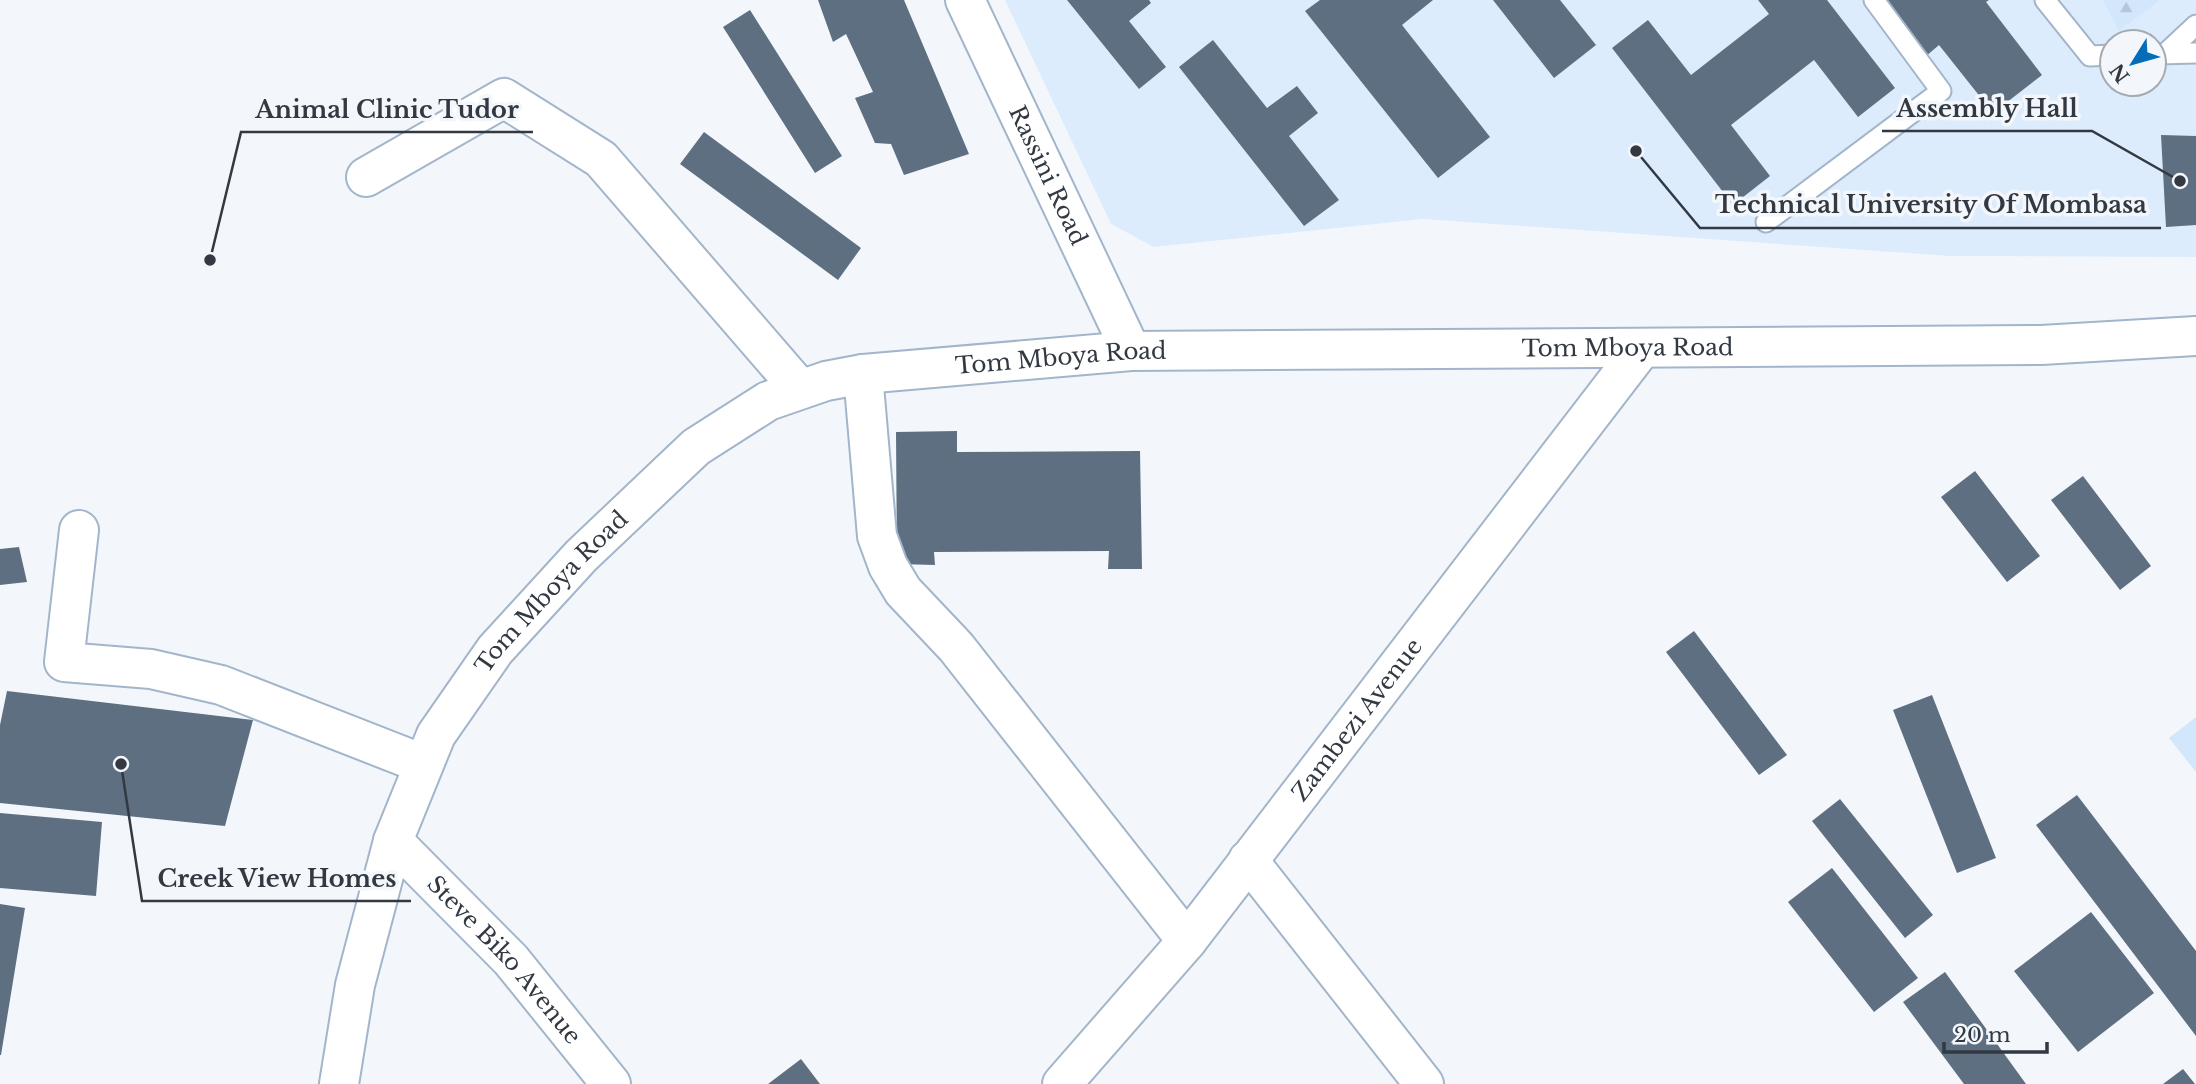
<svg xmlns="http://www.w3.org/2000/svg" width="2196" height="1084" font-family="'Libre Baskerville',serif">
<defs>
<pattern id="forest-firs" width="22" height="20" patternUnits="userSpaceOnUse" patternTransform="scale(1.75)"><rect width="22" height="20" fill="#d2e6fc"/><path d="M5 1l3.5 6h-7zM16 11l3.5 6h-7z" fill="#b5c6d9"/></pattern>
</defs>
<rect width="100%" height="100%" fill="#f3f7fb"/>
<!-- built -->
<path fill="#dcecfc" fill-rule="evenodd" d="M1005 0H2196V257L1950 256 1423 219 1154 247 1111 224ZM2112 42H2154V84H2112Z"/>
<!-- forest -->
<path fill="url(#forest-firs)" d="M2103 0H2160L2119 31Z"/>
<!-- pitch -->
<path fill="#d2e6fc" d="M2196 717V772L2169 738Z"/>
<!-- building -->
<path fill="#5e6f82" d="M818 0H904L969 154 904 175 891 144 875 143 855 98 873 92 846 34 833 42Z
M1067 0H1149L1151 3 1129 21 1166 67 1139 89Z
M1320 0H1433L1402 25 1490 137 1438 178 1305 11Z
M1493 0H1560L1596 45 1554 78Z
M1758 0H1827L1895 88 1858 117 1814 60 1731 125 1770 176 1733 205 1612 48 1648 20 1691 75 1769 14Z
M1887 0H1989L1986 2 2042 75 1993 113 1939 45 1925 57 1883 3Z
M750 10 842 156 815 173 723 27Z
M1213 40 1267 108 1297 86 1318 113 1289 136 1339 200 1304 226 1179 67Z
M704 132 861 248 838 280 680 164Z
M2161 135 2196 136V225L2166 227Z
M957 431V452L1140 451 1142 569H1108L1109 551 934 552 935 565 897 564 896 432Z
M1975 471 2040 556 2007 582 1941 497Z
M2083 476 2151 566 2120 590 2051 500Z
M19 547 27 582 0 585V549Z
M1694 631 1787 755 1759 775 1666 652Z
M7 691 253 720 225 826 0 803V725Z
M1932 695 1996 858 1957 873 1893 710Z
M2077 795 2196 951V1036L2036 825Z
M1840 799 1933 915 1905 938 1812 821Z
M0 813 102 822 96 896 0 888Z
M1832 868 1918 978 1874 1012 1788 902Z
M0 904 25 908 1 1055H0Z
M2091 912 2154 993 2078 1052 2014 971Z
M1945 972 2026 1084H1964L1903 1002Z
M801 1059 820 1084H768Z
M2183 1069 2195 1084H2163Z"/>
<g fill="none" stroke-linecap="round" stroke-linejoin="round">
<!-- lane casing -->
<g stroke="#a2b5ca" stroke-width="23">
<path id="lane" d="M2045 0 2090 56 2112 55
M2159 54 2196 53
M2165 54 2196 25
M1766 222 1941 91 1874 0"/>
</g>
<!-- street casing -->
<g stroke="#a2b5ca" stroke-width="42">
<g id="street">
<path id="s1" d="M965 0 1131 351"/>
<path d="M366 177 504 98 601 159 800 389"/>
<path d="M863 374 877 536 888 566 903 591 956 647 1187 941"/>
<path d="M79 530 64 662 151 669 221 685 423 764"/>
<path id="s2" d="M393 841 511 960 611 1084"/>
<path d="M1248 860 1424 1084"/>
<path id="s3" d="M1062 1084 1187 941 1642 348"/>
</g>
</g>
<!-- secondary casing -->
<g stroke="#a2b5ca" stroke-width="42">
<g id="secondary">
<path id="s4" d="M339 1084 355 985 393 841 436 735 495 650 581 556 696 447 768 401 826 381 863 374 1131 351 2041 345 2196 336"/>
</g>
</g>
<!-- lane -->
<use href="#lane" stroke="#fff" stroke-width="19"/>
<!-- street -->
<use href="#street" stroke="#fff" stroke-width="38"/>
<!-- secondary -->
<use href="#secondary" stroke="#fff" stroke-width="38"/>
</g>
<g text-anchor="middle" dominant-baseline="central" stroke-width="7" stroke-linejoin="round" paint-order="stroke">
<!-- street labels -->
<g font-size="23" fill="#323942" stroke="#f3f7fb">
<text stroke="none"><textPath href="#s1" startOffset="194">Rassini Road</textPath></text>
<text stroke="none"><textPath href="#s4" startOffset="1703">Tom Mboya Road</textPath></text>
<text stroke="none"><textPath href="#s4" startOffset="1136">Tom Mboya Road</textPath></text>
<text stroke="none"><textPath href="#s4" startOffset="548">Tom Mboya Road</textPath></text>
<text stroke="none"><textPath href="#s3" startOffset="469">Zambezi Avenue</textPath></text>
<text stroke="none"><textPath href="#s2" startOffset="163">Steve Biko Avenue</textPath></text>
</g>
</g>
<!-- callouts -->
<path fill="none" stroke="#323942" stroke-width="2.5" d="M2180 181L2092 131H1882M210 260L241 132H533M1636 151L1700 228H2161M121 764L142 901H411"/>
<g fill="#323942" stroke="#f3f7fb" stroke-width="2.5">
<circle cx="2180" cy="181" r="7"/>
<circle cx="210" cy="260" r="7"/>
<circle cx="1636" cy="151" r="7"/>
<circle cx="121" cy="764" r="7"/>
</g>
<g font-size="24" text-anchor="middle" font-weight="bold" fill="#323942" stroke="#f3f7fb" stroke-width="7" stroke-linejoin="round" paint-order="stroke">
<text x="1987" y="117">Assembly Hall</text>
<text x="387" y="118">Animal Clinic Tudor</text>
<text x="1931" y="213">Technical University Of Mombasa</text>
<text x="277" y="887">Creek View Homes</text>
</g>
<!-- north arrow -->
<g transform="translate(2133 63) rotate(233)"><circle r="33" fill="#f3f7fb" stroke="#a6abb1" stroke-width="2"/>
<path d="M0-5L12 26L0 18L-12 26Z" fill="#046cb8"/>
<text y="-10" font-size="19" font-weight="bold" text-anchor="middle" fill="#323942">N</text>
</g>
<!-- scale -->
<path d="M1944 1042v10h103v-10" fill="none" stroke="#323942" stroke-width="3.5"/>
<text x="1954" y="1042" font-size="21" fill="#323942" stroke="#f3f7fb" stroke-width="5" paint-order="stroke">20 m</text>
</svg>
